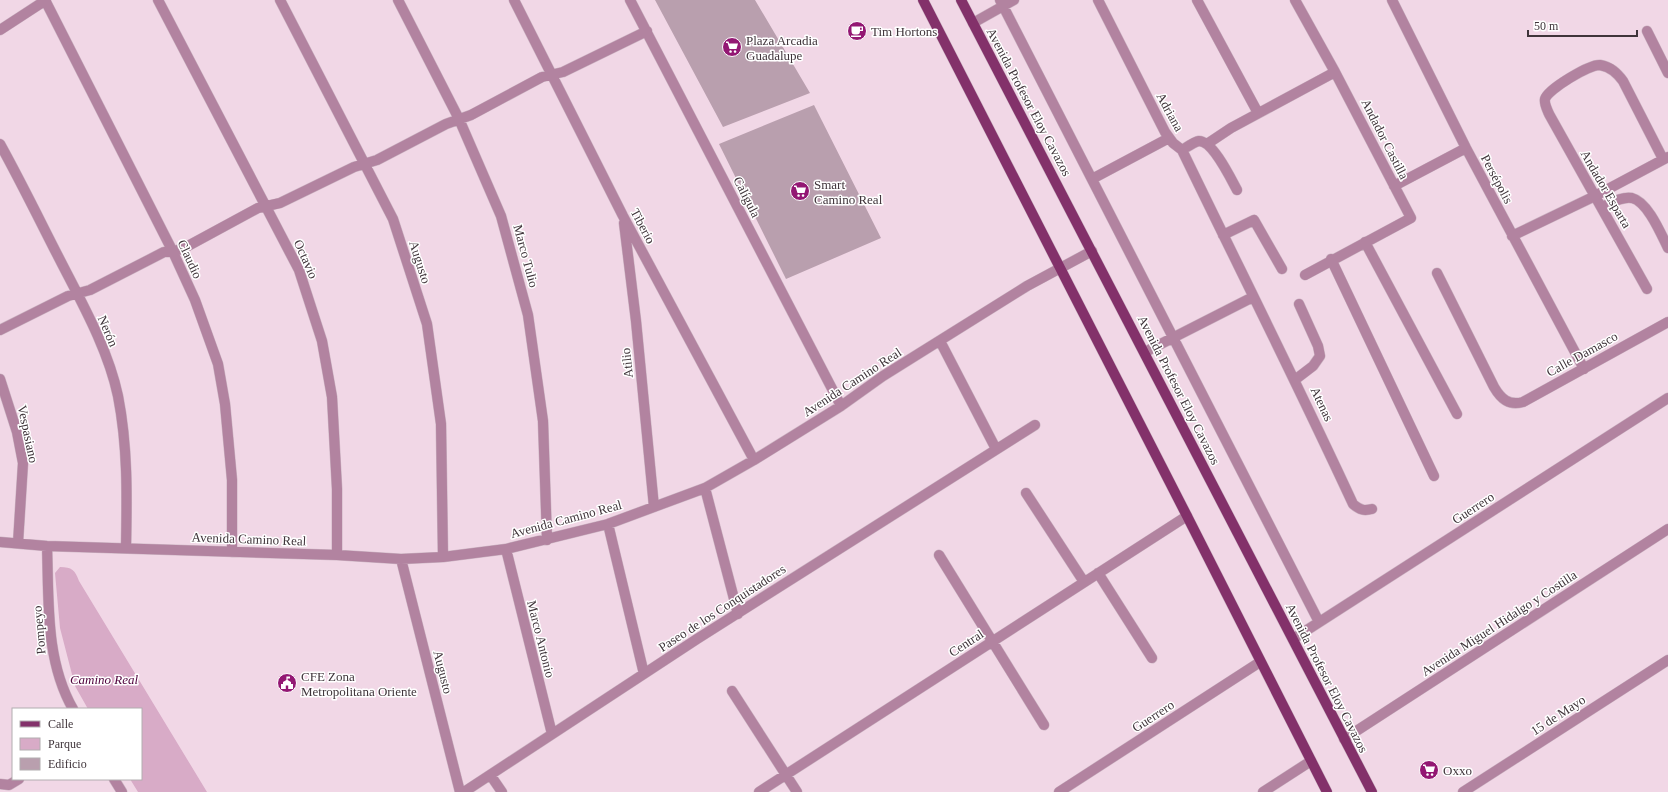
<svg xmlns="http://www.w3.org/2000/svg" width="1668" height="792" font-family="'Times New Roman',serif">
<rect width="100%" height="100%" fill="#f1d7e6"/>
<!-- green -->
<path fill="#d8abc7" d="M60 567C72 567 75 570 79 581L207 792H138L130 779H141V709H88L75 686 60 628 55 573Z"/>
<!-- building -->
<path fill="#b99fae" d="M655 0H755L810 93 723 127Z
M814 105 881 238 786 279 719 144Z"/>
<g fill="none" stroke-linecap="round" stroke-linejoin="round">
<!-- minor casing -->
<g stroke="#cdb6c4" stroke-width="11">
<path id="minor" d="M45 0 173 252 195 300 218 364 225 404 232 480V552
M158 0 299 270 322 341 332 397 337 489V555
M280 0 393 219 427 324 441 424 443 557
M398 0 459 119 501 216 528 315 543 421 547 540
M514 0 623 216 754 460
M630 0 841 406
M1000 0 1319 622
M1098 0 1165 132 1173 143 1182 150C1239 268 1298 385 1353 504 1360 510 1364 511 1372 509
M1197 0 1258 113
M1295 0 1335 72 1411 218 1305 275
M1392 0 1466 148 1584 369
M973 23 1014 0
M0 30 46 0
M1647 31 1668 73
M0 144C21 182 40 221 60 260 82 303 108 349 118 396 128 447 127 497 126 548
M1207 144 1231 128 1335 72
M1182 150C1187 147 1194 142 1199 141 1213 141 1231 179 1237 190
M1092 179 1169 138
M1394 186 1466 148
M1602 207C1611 203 1622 196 1632 198 1648 202 1661 234 1668 248
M624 223 636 321 654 507
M1223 235 1254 220 1282 269
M1512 236 1595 196 1668 157
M1365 242 1457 414
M1331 259 1434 476
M1437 273 1494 387C1501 399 1509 406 1523 402L1668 322
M1647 289 1549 114C1547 109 1544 104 1545 99 1548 89 1590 64 1600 65 1611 67 1617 73 1623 81L1663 159
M0 330 68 296 90 290 164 252H173L186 247 258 208 280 203 354 167 377 160 446 124 471 115 542 77 563 72 647 31
M940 341 996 449
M1145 352 1253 297
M0 379 17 432 23 463 18 543
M1296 379 1313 366 1320 356 1318 346 1299 304
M705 488 738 614
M1026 493 1084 582
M608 524 644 674
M0 542 47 546 337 555 401 559 443 557 506 549 608 524 705 488 754 460 841 406 883 376 1027 286 1092 251
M47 546C49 601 45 660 73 709
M506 549 552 734
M939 555 1044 725
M401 559 460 792
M1098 573 1152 658
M1293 639 1668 398
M732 691 797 792
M1344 739 1668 529
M491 776 502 792
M114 779 122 792
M0 784 9 785 19 779
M464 792 697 639 1035 425
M759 792 1187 516
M1059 792 1260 662
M1263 792 1311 761
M1463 792 1668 660"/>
</g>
<!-- major casing -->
<g stroke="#cdb6c4" stroke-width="11">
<path id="major" d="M923 0 1187 516 1327 792
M961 0 1372 792"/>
</g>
<!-- minor -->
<use href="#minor" stroke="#b283a0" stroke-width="10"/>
<!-- major -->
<use href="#major" stroke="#83316a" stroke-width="10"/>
</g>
<!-- icons -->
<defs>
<g id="cafe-disc" transform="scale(1)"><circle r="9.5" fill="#931773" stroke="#fff"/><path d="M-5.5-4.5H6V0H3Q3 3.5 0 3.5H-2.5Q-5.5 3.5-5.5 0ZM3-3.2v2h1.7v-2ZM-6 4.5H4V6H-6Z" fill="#fff"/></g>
<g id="supermarket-disc" transform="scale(1)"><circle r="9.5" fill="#931773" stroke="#fff"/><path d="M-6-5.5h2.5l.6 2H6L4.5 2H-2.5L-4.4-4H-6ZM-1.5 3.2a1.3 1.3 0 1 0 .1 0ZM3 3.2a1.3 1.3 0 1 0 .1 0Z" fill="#fff"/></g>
<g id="civic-disc" transform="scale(1)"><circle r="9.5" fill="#931773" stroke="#fff"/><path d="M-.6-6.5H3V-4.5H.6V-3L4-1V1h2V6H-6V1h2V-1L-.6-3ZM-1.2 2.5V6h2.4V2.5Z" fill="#fff"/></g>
</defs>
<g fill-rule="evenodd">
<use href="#cafe-disc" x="857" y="31"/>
<use href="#supermarket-disc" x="732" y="47"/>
<use href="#supermarket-disc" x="800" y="191"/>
<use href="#civic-disc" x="287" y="683"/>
<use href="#supermarket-disc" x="1429" y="770"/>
</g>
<g text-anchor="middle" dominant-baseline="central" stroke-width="3" stroke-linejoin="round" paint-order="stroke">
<!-- poi labels -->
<g font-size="13" fill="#3f343a" stroke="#fff" text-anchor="start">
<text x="871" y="31">Tim Hortons</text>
<text x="746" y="40">Plaza Arcadia<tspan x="746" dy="15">Guadalupe</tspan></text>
<text x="814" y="184">Smart<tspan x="814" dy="15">Camino Real</tspan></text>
<text x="301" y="676">CFE Zona<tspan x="301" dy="15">Metropolitana Oriente</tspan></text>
<text x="1443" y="770">Oxxo</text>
</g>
<!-- street labels -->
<g font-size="13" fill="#3f343a" stroke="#fff">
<text transform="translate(1029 102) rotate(62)">Avenida Profesor Eloy Cavazos</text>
<text transform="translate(1170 112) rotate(61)">Adriana</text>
<text transform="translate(1385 139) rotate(63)">Andador Castilla</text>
<text transform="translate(1497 179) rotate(62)">Persépolis</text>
<text transform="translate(1606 189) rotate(60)">Andador Esparta</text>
<text transform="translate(747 197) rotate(63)">Calígula</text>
<text transform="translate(643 226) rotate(62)">Tiberio</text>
<text transform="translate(526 256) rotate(75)">Marco Tulio</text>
<text transform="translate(190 259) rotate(65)">Claudio</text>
<text transform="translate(306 259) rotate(66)">Octavio</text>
<text transform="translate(420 262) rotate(72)">Augusto</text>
<text transform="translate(108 331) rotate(67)">Nerón</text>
<text transform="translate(1582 354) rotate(-29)">Calle Damasco</text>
<text transform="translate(627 363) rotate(-96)">Atilio</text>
<text transform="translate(852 382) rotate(-33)">Avenida Camino Real</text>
<text transform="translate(1179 390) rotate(63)">Avenida Profesor Eloy Cavazos</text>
<text transform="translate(1322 404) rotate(65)">Atenas</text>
<text transform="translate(28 434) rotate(78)">Vespasiano</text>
<text transform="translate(1473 508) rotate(-33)">Guerrero</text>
<text transform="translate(566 519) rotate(-15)">Avenida Camino Real</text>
<text transform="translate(249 539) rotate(2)">Avenida Camino Real</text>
<text transform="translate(722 608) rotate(-33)">Paseo de los Conquistadores</text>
<text transform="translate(1499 623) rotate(-33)">Avenida Miguel Hidalgo y Costilla</text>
<text transform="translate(39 630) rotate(-95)">Pompeyo</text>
<text transform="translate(541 639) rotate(76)">Marco Antonio</text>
<text transform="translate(966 643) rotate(-33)">Central</text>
<text transform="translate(443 672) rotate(76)">Augusto</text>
<text transform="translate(1327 678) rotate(63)">Avenida Profesor Eloy Cavazos</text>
<text transform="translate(1558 715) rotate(-33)">15 de Mayo</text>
<text transform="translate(1153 716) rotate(-33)">Guerrero</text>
</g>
<!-- park labels -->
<g font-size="13" font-style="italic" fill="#4e003b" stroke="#fff">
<text x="104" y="679">Camino Real</text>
</g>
</g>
<!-- legend -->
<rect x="12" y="708" width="130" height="72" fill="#ffffff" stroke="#b2aeb0"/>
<rect x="20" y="721" width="20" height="6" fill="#83316a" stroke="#b2aeb0"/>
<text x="48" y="728" font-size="12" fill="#3f343a">Calle</text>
<rect x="20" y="738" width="20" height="12" fill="#d8abc7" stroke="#b2aeb0"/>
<text x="48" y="748" font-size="12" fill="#3f343a">Parque</text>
<rect x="20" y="758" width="20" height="12" fill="#b99fae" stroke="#b2aeb0"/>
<text x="48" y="768" font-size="12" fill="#3f343a">Edificio</text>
<!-- scale -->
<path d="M1528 30v6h109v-6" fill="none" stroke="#3f343a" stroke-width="2"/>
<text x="1534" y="30" font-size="12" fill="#3f343a" stroke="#ffffff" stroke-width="3" paint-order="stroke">50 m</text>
</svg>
